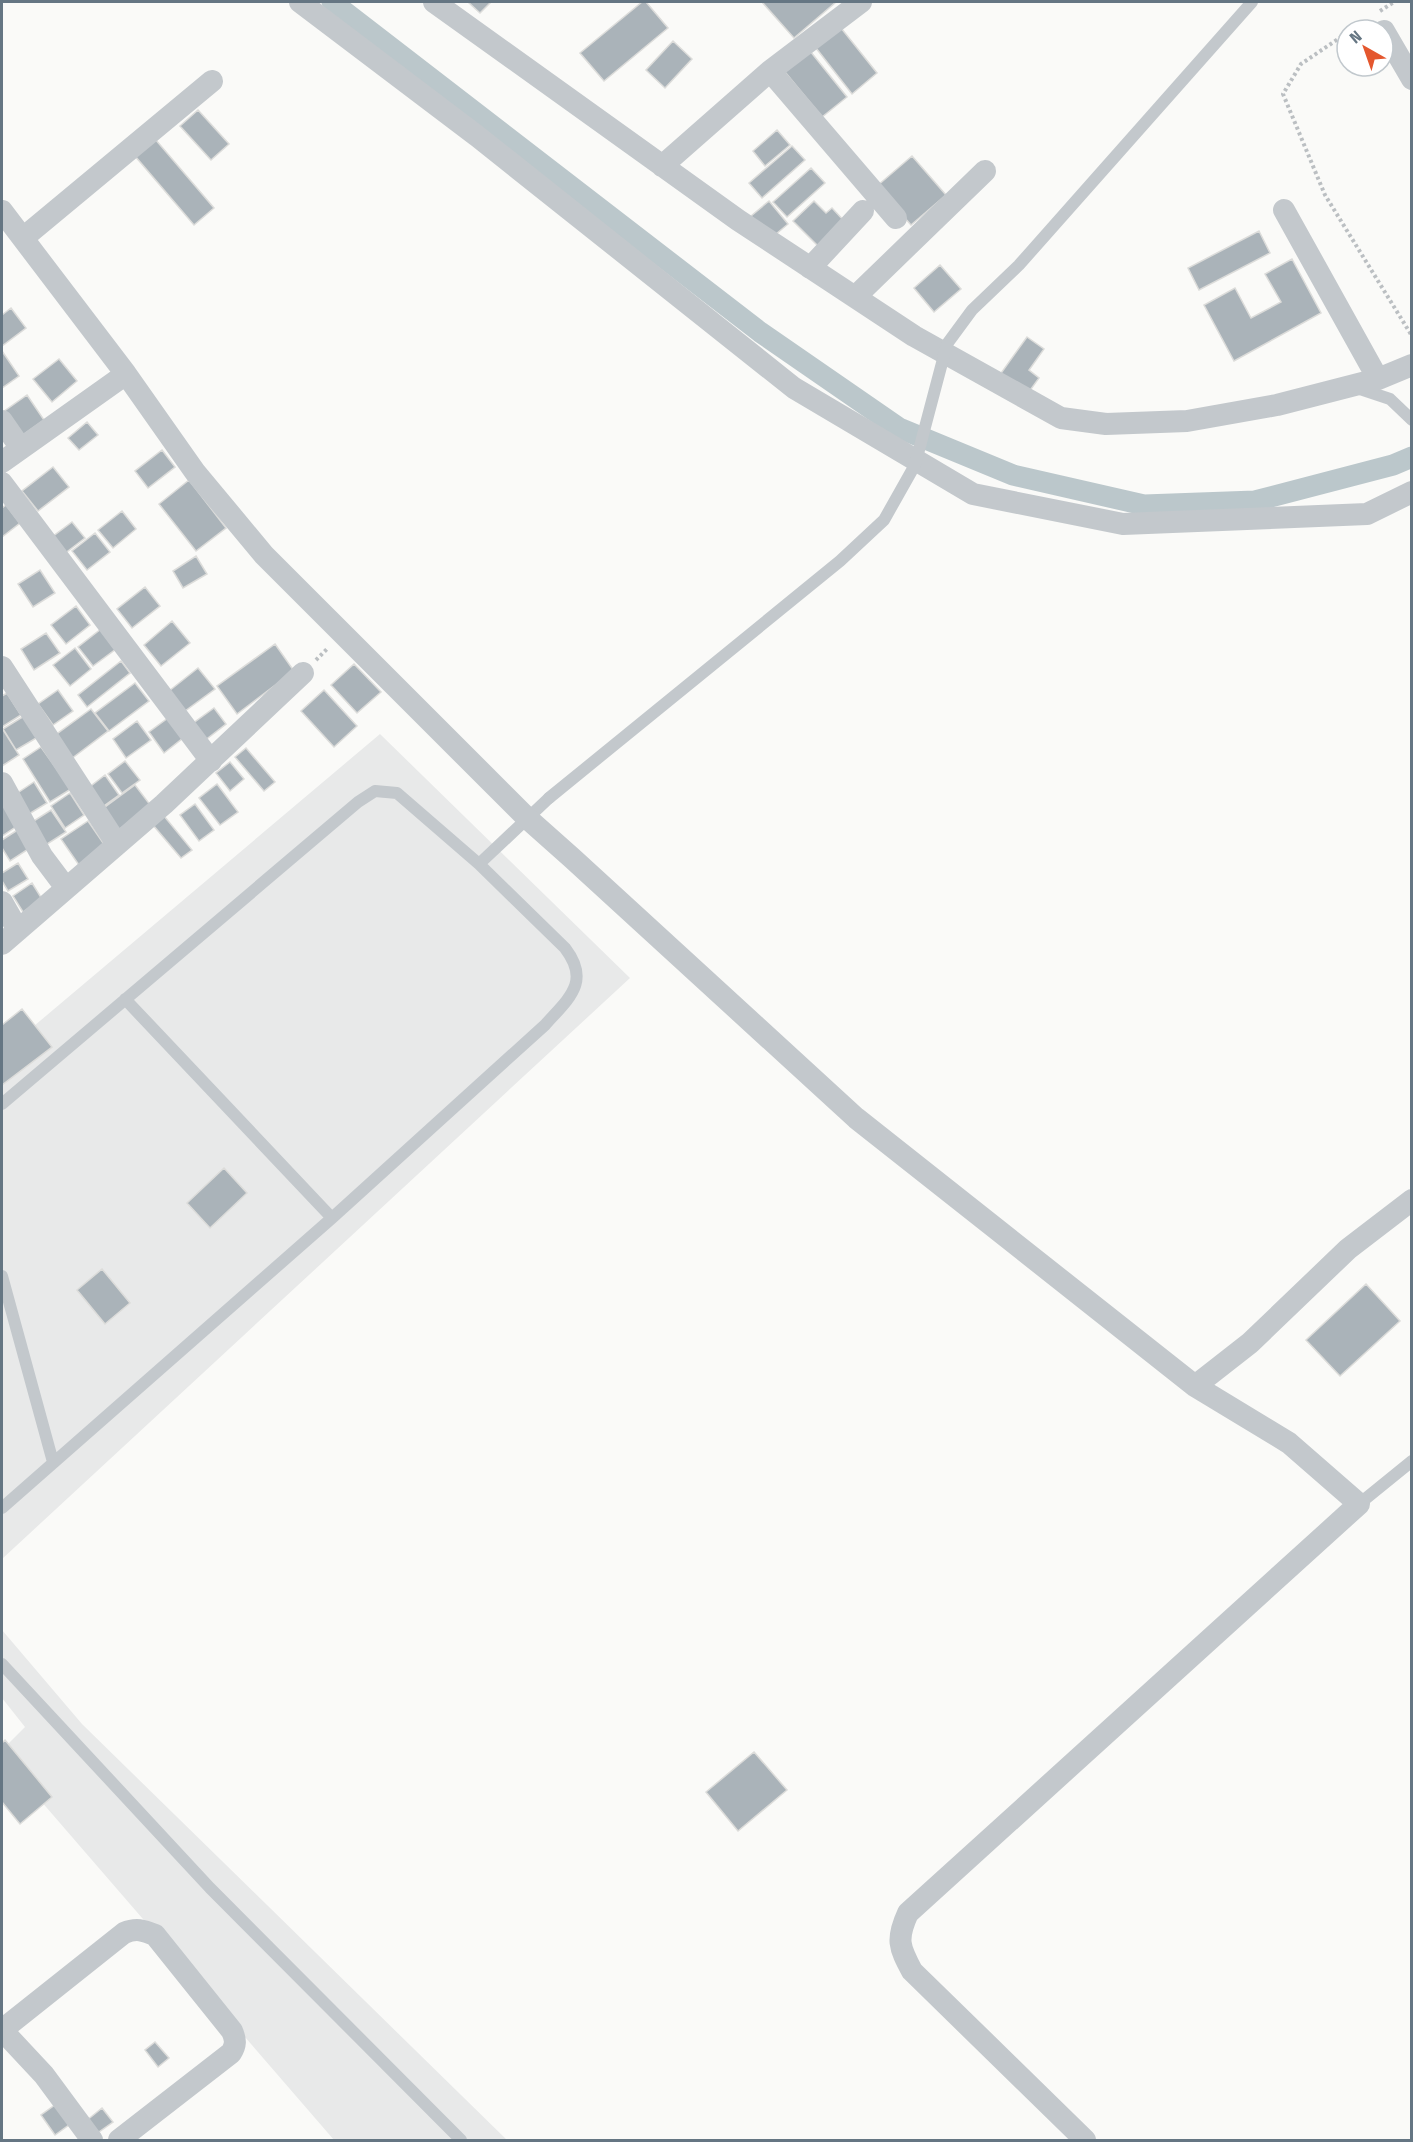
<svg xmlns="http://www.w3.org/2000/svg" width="1413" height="2142" font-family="'Fira Sans Condensed',sans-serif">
<rect width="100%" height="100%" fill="#fafaf8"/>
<!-- built -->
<path fill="#e8e9e9" d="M380 734 630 978 2 1559V1053Z
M2 1630 82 1724 507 2140H334L2 1756V1750L25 1727 2 1698Z"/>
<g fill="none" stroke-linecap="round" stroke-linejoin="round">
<!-- canal -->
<path stroke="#bbc7cb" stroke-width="21" d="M332 2 760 332 899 428 1013 475 1144 505 1255 501 1393 465 1412 457"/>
</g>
<!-- building -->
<path fill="#aab3b9" stroke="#dcdcda" stroke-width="1.5" d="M468 2H491L480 13Z
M642 2H646L668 28 604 81 580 53Z
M762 2H836L794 38Z
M841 28 877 73 852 94 816 48Z
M673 41 692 59 665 88 646 70Z
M810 51 847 97 822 117 785 72Z
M198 110 229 144 211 160 180 126Z
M777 130 790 145 765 166 753 151Z
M155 139 214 208 194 225 135 156Z
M792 146 805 160 762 198 749 183Z
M912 156 946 195 911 225 877 186Z
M811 168 825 183 787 217 773 202Z
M769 201 788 224 770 239 751 216Z
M814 201 826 213 832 208 846 223 820 248 793 221Z
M1259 231 1270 253 1199 290 1188 268Z
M1292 259 1321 313 1234 361 1204 305 1235 288 1251 318 1281 302 1265 274Z
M940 265 961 289 934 312 914 288Z
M11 308 26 328 2 346V315Z
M1027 337 1044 349 1029 370 1039 378 1026 396 999 376Z
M2 351 19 376 2 388Z
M59 359 77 381 52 402 33 379Z
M27 395 44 420 20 437 3 412Z
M87 422 98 435 79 450 68 438Z
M162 450 175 467 148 488 135 471Z
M53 467 69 487 38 511 22 491Z
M189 480 226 528 196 551 159 504Z
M6 505 20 523 2 537V508Z
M122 511 136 529 113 548 98 530Z
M72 522 85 538 64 554 52 537Z
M95 533 110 552 87 570 72 551Z
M196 556 207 574 183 588 173 571Z
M40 570 55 593 33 607 18 584Z
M145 587 160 606 132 628 117 609Z
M76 606 90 625 66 644 51 625Z
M172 621 190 643 161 666 144 645Z
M101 629 116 649 93 666 78 647Z
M46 633 60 653 34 670 21 649Z
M275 644 294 671 237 714 217 686Z
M75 648 91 669 70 686 53 665Z
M121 661 130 673 87 707 78 695Z
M354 664 381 692 357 713 331 685Z
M198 668 215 689 185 711 169 691Z
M135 683 149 701 109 731 95 713Z
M58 690 73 711 53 725 38 704Z
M324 690 357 726 334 747 301 711Z
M7 693 21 715 2 727V696Z
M214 708 226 724 204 741 192 724Z
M91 709 108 731 71 759 54 736Z
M24 716 38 737 16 750 3 729Z
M168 718 183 738 164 753 149 732Z
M137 721 151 740 126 758 113 739Z
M2 728 19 755 2 766Z
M41 747 71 789 50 802 23 759Z
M246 748 275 782 264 791 235 757Z
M125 761 140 780 122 793 108 774Z
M230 762 244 779 230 791 216 773Z
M105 775 119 795 101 808 87 789Z
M34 782 47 803 29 814 16 794Z
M217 784 238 812 220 825 199 798Z
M135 785 151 806 117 831 101 810Z
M70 793 84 815 65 828 51 806Z
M2 801 17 826 2 836Z
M195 804 214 830 199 841 180 815Z
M51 810 66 832 44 846 29 824Z
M164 816 192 850 181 858 153 825Z
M88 821 108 850 81 868 61 839Z
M19 829 30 848 10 861 2 848V840Z
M18 863 28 879 8 891 2 881V873Z
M32 883 42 899 23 912 13 896Z
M22 1009 52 1047 2 1085V1025Z
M224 1168 247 1193 210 1228 187 1203Z
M102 1269 130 1303 105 1324 77 1290Z
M1366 1284 1400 1321 1340 1376 1306 1340Z
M5 1740 52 1797 20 1824 2 1802V1743Z
M754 1752 787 1790 738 1831 706 1792Z
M155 2042 169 2058 158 2067 145 2050Z
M59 2102 73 2122 55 2135 41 2115Z
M102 2108 113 2122 96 2134 86 2121Z"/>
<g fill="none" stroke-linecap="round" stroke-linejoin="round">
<!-- path -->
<path stroke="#bbbfc2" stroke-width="4" stroke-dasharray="3 3" stroke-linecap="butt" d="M1380 11 1394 2
M1352 30 1366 20
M1347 33 1301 64 1283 94 1325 195 1412 336
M316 660 328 648"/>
<!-- service -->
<path stroke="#c3c8cc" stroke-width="12" d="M1357 388 1390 399 1412 420
M479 864 549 798
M125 999 332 1218
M2 1104 358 802 375 791 397 793 479 864 565 948C591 982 569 998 545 1025L332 1218 2 1508
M2 1276 53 1462
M1359 1504 1412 1461
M2 1664 210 1888 461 2140"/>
<!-- minor -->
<path stroke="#c3c8cc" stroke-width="22" d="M300 2 477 136 794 388 973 494 1123 524 1367 514 1412 492
M434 2 738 220 914 336 1061 418 1106 424 1187 421 1277 405 1378 379 1412 365
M1384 31 1412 79
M770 71 896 218
M662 166 770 71 861 2
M1284 210 1378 379
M2 211 126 374 195 472 264 555 527 818 572 858 856 1118 1195 1386 1289 1443 1359 1504 908 1913C896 1939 899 1947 912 1971L1085 2140
M23 238 212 81
M810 268 863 211
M855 297 985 171
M2 421 20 447
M2 462 126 374
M2 483 211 761
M2 667 117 844
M2 783 42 856 66 888
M2 902 18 930
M2 944 164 804 303 673
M1195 1386 1250 1343 1348 1249 1412 1200
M92 2140 44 2075 2 2030 124 1933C136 1928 143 1930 155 1935L232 2031C236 2040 236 2045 231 2053L119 2140"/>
<!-- service-bridge -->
<path stroke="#c3c8cc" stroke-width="12" d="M549 798 840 561 884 520 915 465 947 344 972 310 1019 265 1252 2"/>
</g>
<!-- border -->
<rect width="1413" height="2142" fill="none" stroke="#657683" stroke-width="6"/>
<!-- north arrow -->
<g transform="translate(1365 48) rotate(320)"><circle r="28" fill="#ffffff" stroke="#c1c8cd" stroke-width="1.5"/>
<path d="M0-4.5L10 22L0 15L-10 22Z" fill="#e4572e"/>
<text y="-9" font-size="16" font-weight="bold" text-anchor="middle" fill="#657683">N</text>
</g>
</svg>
